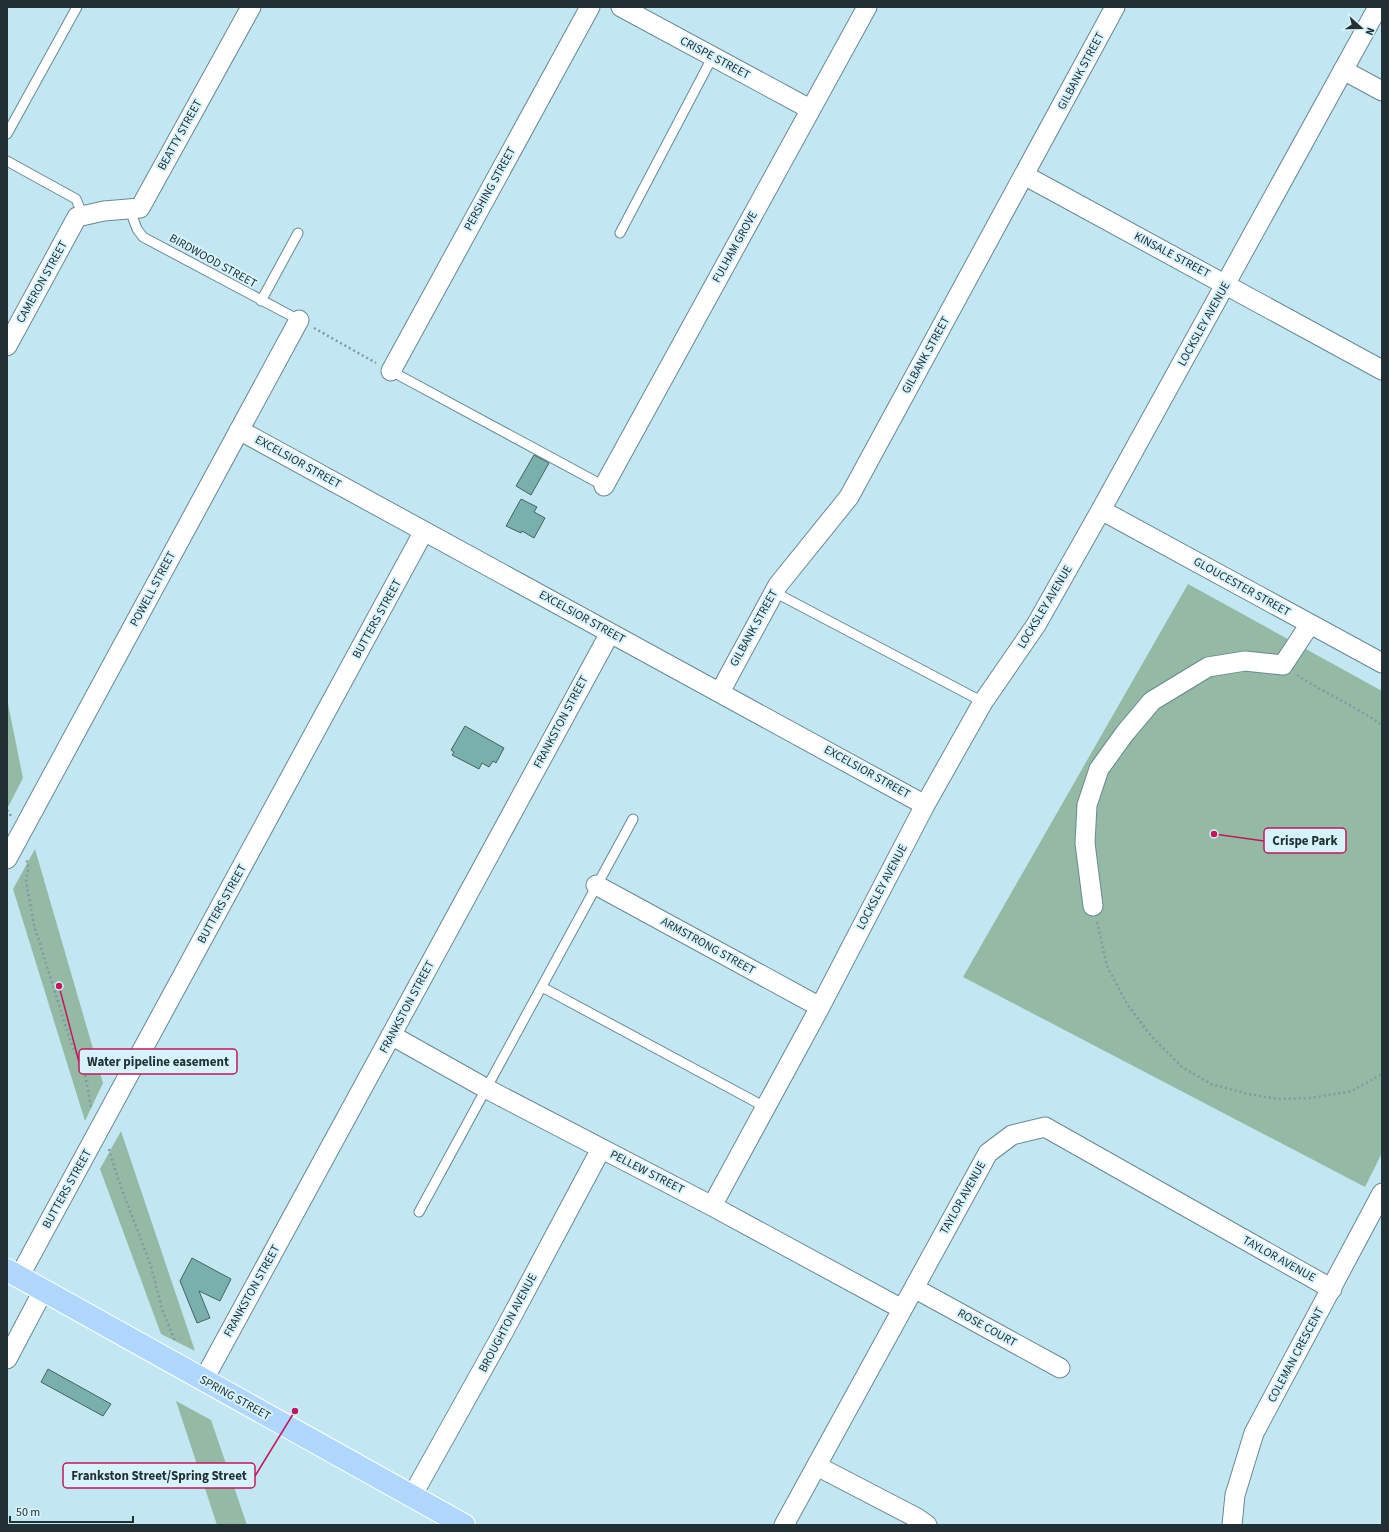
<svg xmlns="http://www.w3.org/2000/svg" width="1389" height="1532" font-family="'Source Sans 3',sans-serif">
<rect width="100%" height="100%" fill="#c3e7f2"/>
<!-- green -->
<path fill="#94baa5" d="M1188 584 1382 691V1153L1365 1187 963 977Z
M7 699 23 778 7 809Z
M35 849 103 1083 85 1121 13 889Z
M121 1131 195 1351 161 1334 100 1169Z
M176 1401 211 1420 247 1525H217Z"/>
<!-- building -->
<path fill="#79b0ab" stroke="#426461" d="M534 455 549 463 531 495 516 486Z
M521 499 537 507 534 512 545 518 534 538 522 531 521 533 506 526Z
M465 726 504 748 496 763 493 761 489 767 482 763 479 769 452 755 454 752 451 750Z
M192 1258 231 1279 220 1301 199 1291 210 1318 197 1323 180 1281Z
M48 1369 111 1404 103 1416 41 1382Z"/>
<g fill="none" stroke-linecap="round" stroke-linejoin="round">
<!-- lane casing -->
<g stroke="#688993" stroke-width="11">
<path id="lane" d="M7 134 77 7
M7 161 76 199 83 216
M130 210 137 229 143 237 299 320
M620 233 713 56
M261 301 298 233
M391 371 604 486
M774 592 983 702
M542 987 765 1107
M419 1212 633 819"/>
</g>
<!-- street casing -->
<g stroke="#688993" stroke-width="21">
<path id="street" d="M621 7 810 109
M1343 70 1382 91
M1024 175 1382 370
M7 346 77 217 104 211 140 208 251 7
M391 371 590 7
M239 430 925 805
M604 486 867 7
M1101 510 1382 663
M720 692 778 585 849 497 1115 7
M7 859 299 320
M596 885 820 1007
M1093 906 1085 843 1087 805 1099 769 1125 733 1152 701 1208 667 1245 661 1283 665 1310 624
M391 1035 487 1089 712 1206 902 1309
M712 1206 820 1007 925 805 983 702 1036 625 1101 510 1378 7
M19 1277 424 531
M914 1288 1060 1368
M7 1359 43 1291
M203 1381 610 633
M817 1466 917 1518 927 1525
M412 1496 504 1331 601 1149
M784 1525 988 1153 1012 1135 1045 1127 1332 1289
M1232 1525 1235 1495 1254 1433 1382 1193"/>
</g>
<!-- primary casing -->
<g stroke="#fff" stroke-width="24">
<path id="primary" d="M7 1270 464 1525"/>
</g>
<!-- path -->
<path stroke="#7f9aa2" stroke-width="2.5" stroke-dasharray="2 3" stroke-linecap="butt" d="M314 328 376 363
M1297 675C1324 693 1355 706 1382 725
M7 810 11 816
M26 861 28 862V871L26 881 34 925 70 1040 85 1074 91 1107
M1097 922 1107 966 1127 1004 1151 1036 1182 1067 1211 1084 1248 1094 1278 1099 1311 1098 1352 1091 1382 1074
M109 1149 118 1179 151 1266 162 1309 175 1341"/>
<!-- lane -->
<use href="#lane" stroke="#fff" stroke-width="9"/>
<!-- street -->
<use href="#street" stroke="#fff" stroke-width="19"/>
<!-- primary -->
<use href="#primary" stroke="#afd7fd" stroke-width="22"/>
</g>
<g text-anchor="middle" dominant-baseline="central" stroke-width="4" stroke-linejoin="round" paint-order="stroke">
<!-- street labels -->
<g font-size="12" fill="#223034" stroke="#d6f3fc">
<text transform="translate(715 58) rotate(28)">CRISPE STREET</text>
<text transform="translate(1081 71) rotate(-62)">GILBANK STREET</text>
<text transform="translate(180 135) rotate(-61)">BEATTY STREET</text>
<text transform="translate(490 189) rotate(-61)">PERSHING STREET</text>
<text transform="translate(735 247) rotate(-61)">FULHAM GROVE</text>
<text transform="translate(1172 255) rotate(28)">KINSALE STREET</text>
<text transform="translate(213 261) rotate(29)">BIRDWOOD STREET</text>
<text transform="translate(42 282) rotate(-61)">CAMERON STREET</text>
<text transform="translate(1204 324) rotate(-61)">LOCKSLEY AVENUE</text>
<text transform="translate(926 355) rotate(-61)">GILBANK STREET</text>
<text transform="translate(298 462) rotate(29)">EXCELSIOR STREET</text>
<text transform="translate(1242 587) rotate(29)">GLOUCESTER STREET</text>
<text transform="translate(153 589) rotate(-62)">POWELL STREET</text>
<text transform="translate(1045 607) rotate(-59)">LOCKSLEY AVENUE</text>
<text transform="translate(582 617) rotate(29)">EXCELSIOR STREET</text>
<text transform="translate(377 619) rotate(-61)">BUTTERS STREET</text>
<text transform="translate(754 628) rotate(-61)">GILBANK STREET</text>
<text transform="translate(561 722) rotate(-62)">FRANKSTON STREET</text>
<text transform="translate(867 772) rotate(29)">EXCELSIOR STREET</text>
<text transform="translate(882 887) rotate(-62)">LOCKSLEY AVENUE</text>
<text transform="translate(222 904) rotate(-61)">BUTTERS STREET</text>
<text transform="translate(708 946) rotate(29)">ARMSTRONG STREET</text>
<text transform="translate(407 1007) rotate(-62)">FRANKSTON STREET</text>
<text transform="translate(647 1172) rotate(27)">PELLEW STREET</text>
<text transform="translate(67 1189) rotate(-61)">BUTTERS STREET</text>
<text transform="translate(963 1198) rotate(-61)">TAYLOR AVENUE</text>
<text transform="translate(1279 1259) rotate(29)">TAYLOR AVENUE</text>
<text transform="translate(252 1291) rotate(-61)">FRANKSTON STREET</text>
<text transform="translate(508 1323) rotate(-62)">BROUGHTON AVENUE</text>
<text transform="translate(987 1328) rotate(29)">ROSE COURT</text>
<text transform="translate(1296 1355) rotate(-62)">COLEMAN CRESCENT</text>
<text transform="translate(235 1398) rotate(29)">SPRING STREET</text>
</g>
</g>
<!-- callouts -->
<path fill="none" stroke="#c2185b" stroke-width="1.5" d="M1214 834L1264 841M59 986L79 1062M295 1411L255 1476"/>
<g fill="#c2185b" stroke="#d6f3fc" stroke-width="1.5">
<circle cx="1214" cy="834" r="4"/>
<circle cx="59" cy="986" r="4"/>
<circle cx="295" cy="1411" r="4"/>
</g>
<g fill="#d6f3fc" stroke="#c2185b" stroke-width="1.5">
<rect x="1264" y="828" width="82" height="25" rx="4"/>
<rect x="79" y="1049" width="158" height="25" rx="4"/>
<rect x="63" y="1463" width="192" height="25" rx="4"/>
</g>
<g font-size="13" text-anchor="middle" font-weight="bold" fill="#223034">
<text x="1305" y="845">Crispe Park</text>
<text x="158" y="1066">Water pipeline easement</text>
<text x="159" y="1480">Frankston Street/Spring Street</text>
</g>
<!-- border -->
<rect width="1389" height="1532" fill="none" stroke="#223034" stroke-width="16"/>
<!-- north arrow -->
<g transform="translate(1361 28) rotate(111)" stroke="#d6f3fc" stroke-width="3" paint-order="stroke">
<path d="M0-3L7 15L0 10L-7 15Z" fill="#223034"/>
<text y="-6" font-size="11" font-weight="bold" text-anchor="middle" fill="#223034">N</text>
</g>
<!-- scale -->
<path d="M10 1516v6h123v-6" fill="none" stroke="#223034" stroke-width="2"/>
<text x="16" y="1516" font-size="12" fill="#223034" stroke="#d6f3fc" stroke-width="3" paint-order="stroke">50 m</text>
</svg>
